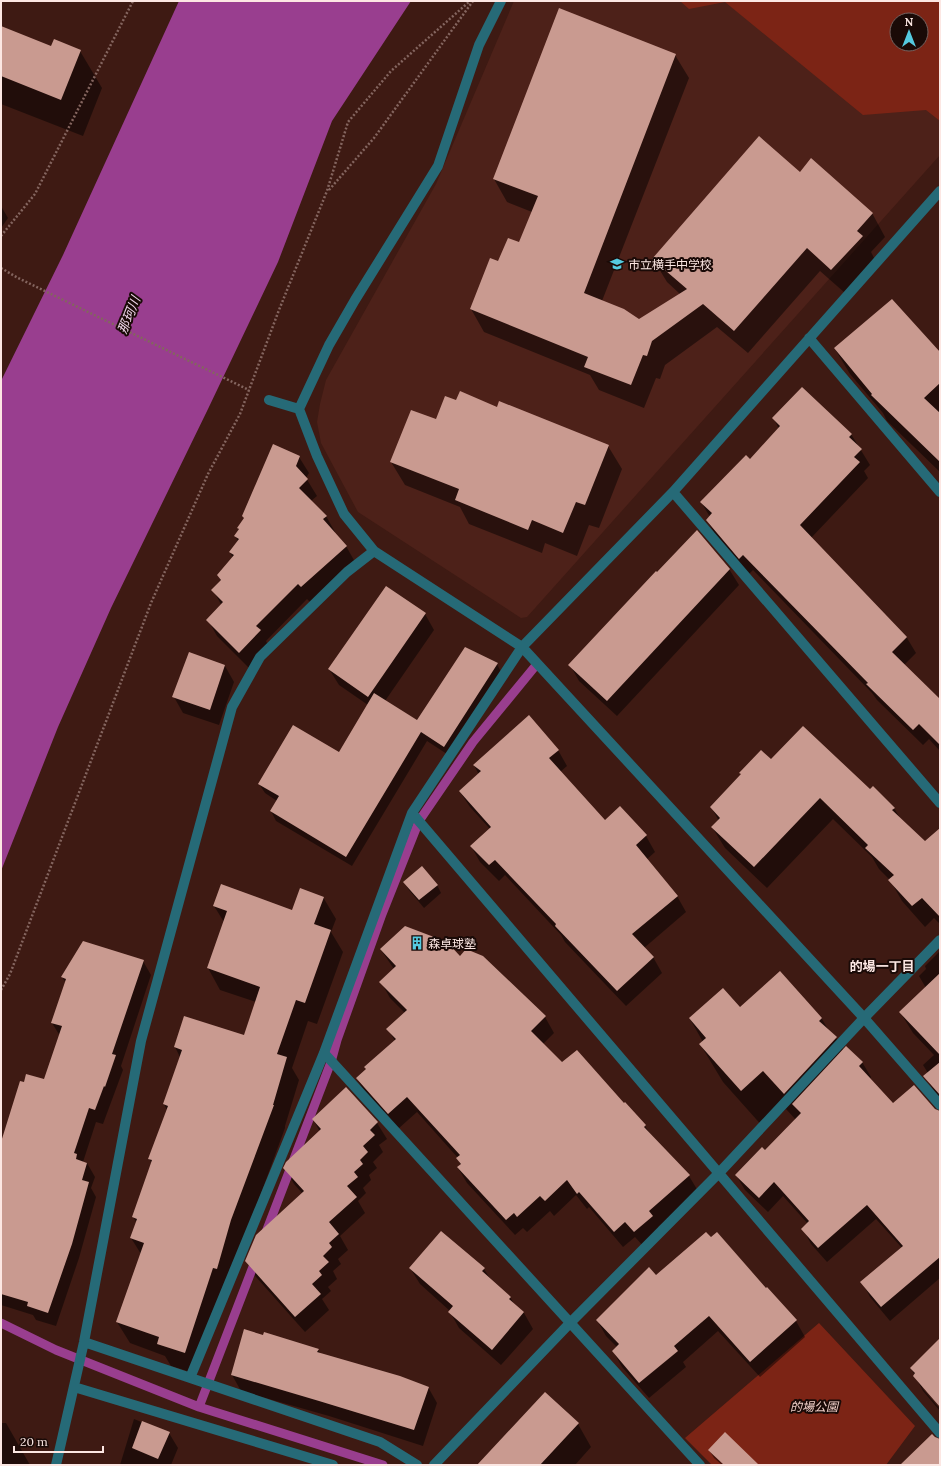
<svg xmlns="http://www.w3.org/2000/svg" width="941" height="1466" font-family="Lora,'Noto Sans JP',serif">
<rect width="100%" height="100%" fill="#3e1a13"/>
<!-- built -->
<path fill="#4d2119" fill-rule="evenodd" d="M514 1H940V155L527 617 521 618 358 512 321 443 317 422 320 404 326 380 436 184ZM897 20H921V44H897Z"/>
<!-- green -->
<path fill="#7c2415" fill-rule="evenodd" d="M680 1H940V121L926 110 863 115 725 2 689 9ZM897 20H921V44H897Z
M819 1323 915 1426 886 1465H712L685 1438Z"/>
<!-- water -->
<path fill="#993e8f" d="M179 1H411L332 121 278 262 208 409 111 608 58 727 1 871V381L63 255Z"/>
<!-- shadow -->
<path fill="#0007" d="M1 27 52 48 80 51 102 88 83 136 1 104Z
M675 55 689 78 602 301 639 320 680 294 667 282 653 259 800 173 872 213 885 237 871 252 875 260 845 293 820 271 748 353 717 327 665 365 660 379 656 378 644 408 599 390 590 375 484 332 471 309 499 262 519 243 532 212 507 202 494 179Z
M1 206 8 218 1 228Z
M835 349 940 352V472L887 421 883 413 850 374Z
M456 401 497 408 608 446 622 469 599 528 589 525 577 556 545 543 542 553 469 524 460 507 405 485 391 462Z
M774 419 851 434 870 465 864 471 868 478 811 538 907 638 916 653 904 665 940 700V751L929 739 923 745 877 700 872 693 753 570 749 574 716 536 707 520 710 517 701 502 751 461 779 429Z
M299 457 309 473 306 478 317 496 311 501 326 516 335 532 334 533 346 546 355 562 311 603 307 599 266 641 269 647 249 668 217 636 208 620 222 606 213 590 221 581 218 575 233 558 230 552 238 541 235 536 239 530 238 528Z
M729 569 739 585 617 716 579 681 570 665Z
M425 614 434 630 385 701 418 721 497 664 502 674 450 756 427 741 352 866 276 821 271 811 277 801 265 793 259 784 339 754 368 705 339 685 329 669Z
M225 666 234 682 219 725 183 713 174 697Z
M558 750 567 766 560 772 605 822 620 808 646 836 655 852 646 860 677 896 686 912 644 948 653 957 662 973 626 1006 565 942 561 935 505 875 499 881 480 862 471 846 490 829 470 807 460 792 479 775 474 765Z
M771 761 870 791 894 808 900 818 925 842 940 840V924L934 918 925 927 902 901 890 880 879 869 872 857 833 819 767 888 725 848 712 827 719 821 711 807Z
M404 882 437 885 441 893 424 908 409 890Z
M323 897 336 919 331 932 343 952 317 1024 308 1021 292 1068 299 1080 285 1126V1128L226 1289 197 1374 171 1366 165 1356 130 1343 117 1322 141 1254 131 1238 137 1223 133 1217 152 1164 149 1158 167 1110 164 1104 180 1057 175 1047 244 1037 256 1002 220 990 208 968 224 922 214 906 292 911Z
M381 950 460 957 545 1017 554 1033 543 1044 562 1063 624 1104 645 1126 650 1134 689 1176 698 1191 658 1227 661 1232 644 1247 635 1237 623 1247 589 1207 587 1209 576 1195 554 1216 550 1211 527 1232 523 1228 515 1235 467 1183 458 1168 461 1165 457 1158H458L417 1112 398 1129 366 1094 357 1079 395 1041 388 1029 405 1013 390 998 381 982 394 969Z
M940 951V1101L925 1076 928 1073 923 1065 934 1055 913 1033 900 1012 926 988 919 976 926 969 925 966Z
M143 961 151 975 121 1066 123 1070 103 1124 96 1122 83 1162 87 1163 95 1177 91 1188 96 1197 79 1258 56 1326 36 1320 33 1315 1 1305V1145L24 1083 45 1080 60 1036 52 1023 66 983 62 977Z
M780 972 822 1019 829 1031 836 1038 844 1051 862 1062 871 1077 870 1079 893 1104 940 1121V1278L890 1321 870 1297 862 1282 902 1248 876 1219 827 1262 811 1244 803 1229 808 1224 783 1196 768 1212 745 1190 736 1175 765 1152 796 1120 786 1109 764 1128 723 1082 700 1044 703 1042 690 1019 740 1009Z
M346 1089 377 1123 387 1139 379 1145 383 1152 373 1162 377 1168 369 1175 371 1180 363 1188 366 1193 358 1201 365 1213 340 1236 348 1250 338 1259 341 1264 333 1271 337 1279 328 1287 331 1291 322 1299 329 1310 305 1332 256 1277 246 1261 303 1194 294 1184 285 1168 320 1132 313 1119Z
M442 1232 484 1269 491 1280 510 1297 514 1304 524 1313 533 1329 501 1365 459 1328 450 1312V1311L420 1284 410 1268Z
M656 1277 767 1288 796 1321 805 1337 760 1377 718 1331 683 1362 686 1367 649 1398 622 1367 613 1351 617 1347 606 1336 597 1320Z
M940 1339V1406L921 1384 923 1389 940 1409V1411L923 1391 911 1368Z
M318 1350 321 1354 428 1387 437 1403 423 1446 329 1416 241 1391 232 1375Z
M134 1419 169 1433 178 1448 171 1465H120Z
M1 1423H6L30 1465H1Z
M578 1424 591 1447 575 1465H497Z
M709 1450 748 1465H722L714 1458Z"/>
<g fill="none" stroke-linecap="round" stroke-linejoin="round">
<!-- stream -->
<path stroke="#993e8f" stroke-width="9" d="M266 1232 331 1062 337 1040 382 914 419 821 473 742 537 664
M1 1323 56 1350 199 1407 383 1465
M199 1407 256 1259"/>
</g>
<!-- building -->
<path fill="#c99a90" d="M559 8 676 54 584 293 624 309 639 319 687 289 652 259 759 136 800 172 811 158 873 213 857 231 863 236 831 270 807 248 734 331 703 304 652 341 647 356 643 355 631 385 584 367 588 357 470 309 490 258 498 261 508 238 519 242 538 196 493 179Z
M1 26 51 46 54 39 81 50 61 100 1 76Z
M892 299 940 352V383L924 398 940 413V462L871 395 872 394 834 348Z
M802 387 852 434 849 437 862 449 854 457 860 462 800 525 907 637 892 652 940 699V745L919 724 913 730 866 684 868 683 743 555 739 559 706 520 712 513 700 502 746 455 750 459 780 426 772 418Z
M460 391 497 407 499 401 609 445 585 505 576 502 563 533 532 520 528 530 455 500 459 489 390 462 411 410 436 419 445 396 456 400Z
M273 444 300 456 296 466 308 479 299 488 327 516 323 519 347 546 301 587 298 584 256 626 261 630 239 653 206 620 223 602 211 590 221 580 217 575 234 555 229 552 239 539 234 536 239 529 237 528 244 518 242 516Z
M697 530 730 569 607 701 568 665 656 571 657 572Z
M386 586 426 613 368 697 328 669Z
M465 647 498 663 444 747 421 732 346 857 270 811 279 796 258 784 293 725 339 752 374 693 417 720Z
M189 652 225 665 210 710 172 697Z
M529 715 559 750 549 758 605 820 620 806 647 835 636 845 678 896 632 934 654 957 617 991 555 926 556 924 495 860 489 865 470 846 491 827 459 791 481 771 473 765Z
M803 726 870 789 873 786 895 808 892 810 925 841 940 828V917L922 898 912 906 888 880 894 875 865 848 868 845 820 798 754 867 711 827 720 818 710 807 741 774 739 773 761 750 771 759Z
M422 866 438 885 419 900 403 882Z
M221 884 292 910 300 888 324 897 314 924 331 930 305 1003 296 1000 277 1054 287 1057 273 1105H274L231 1220 217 1269 213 1268 185 1353 157 1344 159 1337 116 1322 144 1243 130 1238 137 1219 132 1217 152 1160 148 1159 168 1106 163 1104 182 1050 174 1047 184 1016 244 1035 260 987 207 968 227 911 213 906Z
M405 926 447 942 460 956 466 949 483 956 546 1016 531 1031 562 1062 577 1050 624 1103 625 1102 646 1125 644 1127 690 1175 649 1211 653 1216 634 1232 625 1222 614 1232 579 1192 577 1194 567 1180 545 1201 540 1196 517 1217 514 1213 506 1220 457 1167 461 1164 456 1158 460 1155 407 1097 388 1114 356 1078 366 1069 364 1067 396 1039 386 1029 407 1010 379 982 396 966 380 949Z
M83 941 144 960 112 1054 116 1055 105 1087 104 1086 95 1110 89 1108 74 1153 77 1154 76 1159 87 1163 82 1180 89 1182 72 1244 48 1313 27 1306 28 1302 1 1294V1142L20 1081 24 1082 26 1074 44 1079 62 1026 51 1023 66 979 61 977Z
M780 971 822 1018 819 1021 837 1037 784 1094 763 1071 741 1091 699 1044 706 1038 689 1018 723 988 740 1007Z
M940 973V1055L899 1012Z
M846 1046 863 1062 859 1066 893 1103 914 1085 935 1109 940 1111V1257L881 1307 860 1282 903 1246 867 1205 818 1248 801 1229 809 1221 774 1182 759 1198 735 1175 762 1147 765 1150 801 1113 792 1104Z
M940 1062V1095L923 1076Z
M346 1087 378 1122 370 1130 375 1135 363 1146 368 1152 360 1160 363 1164 354 1172 358 1177 347 1186 357 1197 329 1222 339 1234 329 1243 332 1247 323 1256 329 1262 319 1271 322 1275 312 1284 321 1294 295 1317 245 1261 256 1235 304 1191 283 1168 286 1162 321 1129 312 1119Z
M441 1231 485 1268 482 1271 511 1297 509 1299 524 1312 492 1350 448 1312 453 1306 409 1268Z
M706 1232 711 1237 717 1232 766 1288 767 1287 797 1320 750 1362 709 1316 674 1346 678 1351 639 1383 612 1351 619 1344 596 1320 649 1267 656 1275Z
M244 1329 263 1335 264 1332 319 1349 317 1352 400 1376 429 1387 414 1430 319 1401 231 1375Z
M940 1338V1407L913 1376 915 1373 910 1368Z
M545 1392 579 1423 540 1465H477Z
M142 1421 170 1432 158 1459 132 1448Z
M725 1432 759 1465H724L708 1450Z
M932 1434 935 1437 940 1439V1465H900Z"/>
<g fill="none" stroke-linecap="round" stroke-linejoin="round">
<!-- path -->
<path stroke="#84655f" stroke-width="2.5" stroke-dasharray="2 2" stroke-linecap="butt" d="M329 190 374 138 473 1
M1 236 35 194 133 1
M1 268 18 278 249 390
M1 990 10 974 151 603 208 474 240 414 279 310 327 191 348 122 391 71 470 1"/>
<!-- street -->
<path stroke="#266a77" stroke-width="10" d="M809 338 940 492
M269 400 299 409
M673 492 940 803
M374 551 522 647 864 1018 940 1105
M412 813 940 1433
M324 1053 700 1465
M84 1342 380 1442 417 1465
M190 1378 324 1053 412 813 522 647 673 492 940 191
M74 1387 333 1465
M56 1465 84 1342 141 1041 232 707 260 657 347 572 374 551 344 514 317 456 299 409 329 345 355 300 438 166 479 45 501 1
M434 1465 570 1323 719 1173 864 1018 940 940"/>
</g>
<!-- icons -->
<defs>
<g id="school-bare" transform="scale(1.08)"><path d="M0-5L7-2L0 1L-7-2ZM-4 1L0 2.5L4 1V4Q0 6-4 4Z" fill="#55cae0" stroke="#1a0a07" stroke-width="2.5" paint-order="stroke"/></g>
<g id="building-bare" transform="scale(1.08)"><path d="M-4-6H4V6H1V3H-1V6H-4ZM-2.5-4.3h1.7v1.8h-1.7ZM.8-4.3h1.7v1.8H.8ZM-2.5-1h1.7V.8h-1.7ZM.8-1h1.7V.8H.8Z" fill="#55cae0" stroke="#1a0a07" stroke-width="2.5" paint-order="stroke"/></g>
</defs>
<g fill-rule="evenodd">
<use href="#school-bare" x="617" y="264"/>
<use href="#building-bare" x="417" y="943"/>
</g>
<g text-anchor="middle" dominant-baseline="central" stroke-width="4" stroke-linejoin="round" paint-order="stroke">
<!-- poi labels -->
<g font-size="12" fill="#fce7e3" stroke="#1a0a07" text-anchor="start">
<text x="628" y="264">市立横手中学校</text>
<text x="428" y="943">森卓球塾</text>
</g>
<!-- park labels -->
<g font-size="12" font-style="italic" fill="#f0d0c9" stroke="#1a0a07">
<text x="814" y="1406">的場公園</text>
</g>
<!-- water labels -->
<g font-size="13" font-style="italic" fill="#f1d9ed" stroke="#1a0a07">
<text transform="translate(129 315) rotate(-68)">那珂川</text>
</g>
<!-- neighbourhood labels -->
<g font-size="13" font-weight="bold" fill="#fce7e3" stroke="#1a0a07">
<text x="882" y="966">的場一丁目</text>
</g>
</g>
<!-- border -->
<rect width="941" height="1466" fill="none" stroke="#fce7e3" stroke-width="4"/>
<!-- north arrow -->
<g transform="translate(909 32)"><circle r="19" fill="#1a0a07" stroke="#74625f"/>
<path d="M0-3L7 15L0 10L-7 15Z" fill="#55cae0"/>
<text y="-6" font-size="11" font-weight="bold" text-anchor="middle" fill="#fce7e3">N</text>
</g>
<!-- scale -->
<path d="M14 1446v6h89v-6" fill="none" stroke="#fce7e3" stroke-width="2"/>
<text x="20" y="1446" font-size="12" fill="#fce7e3" stroke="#1a0a07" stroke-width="3" paint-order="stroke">20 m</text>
</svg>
